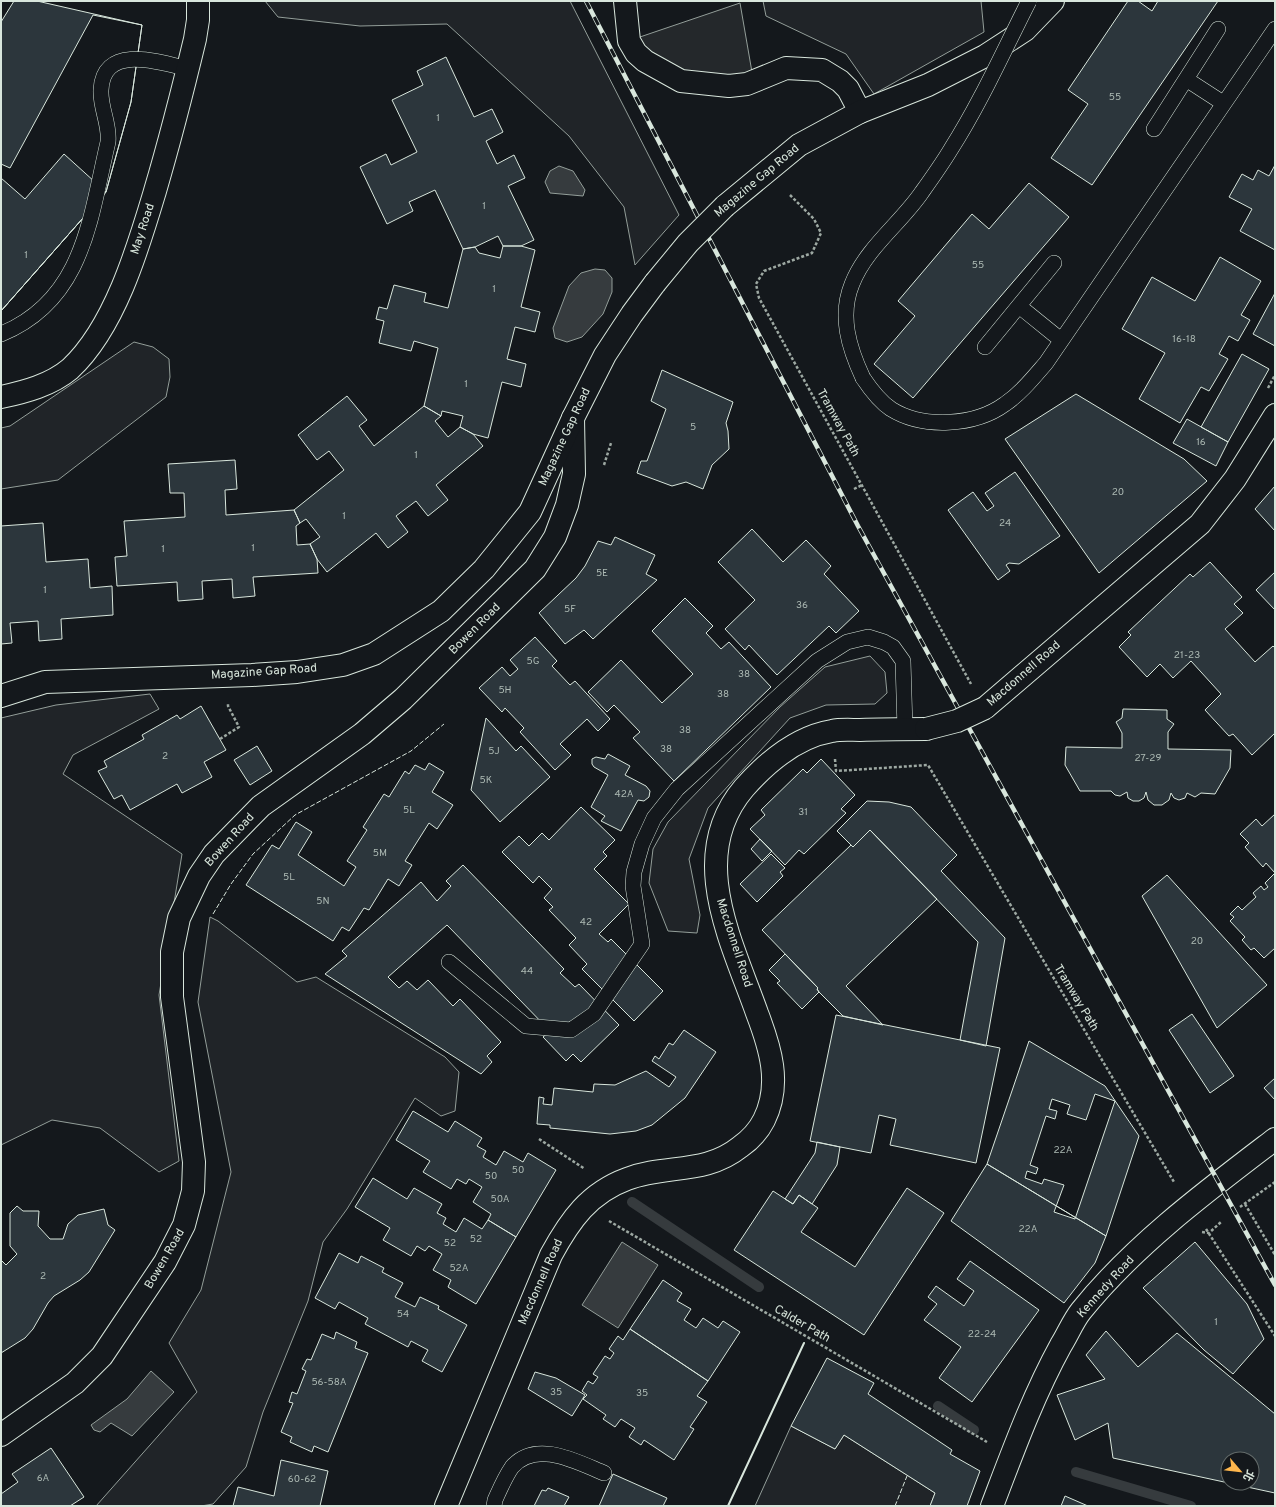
<svg xmlns="http://www.w3.org/2000/svg" width="1276" height="1507" font-family="Overpass,'Noto Sans TC',sans-serif">
<rect width="100%" height="100%" fill="#14181c"/>
<!-- green -->
<path fill="#202428" stroke="#939e99" d="M265 1H570L679 215 635 265 624 207 569 136 447 24 360 26 278 17Z
M763 1H981L984 32 874 94 846 54 766 16Z
M134 342 153 347 169 359 170 377 166 397 58 480 1 489V428L10 426Z
M870 656 885 672 887 693 875 704 826 705 790 718 708 808 689 859 700 915 697 933 668 931 649 883 653 849 668 822 780 707 825 667Z
M150 694 159 709 73 755 63 774 182 854 159 995 179 1161 159 1172 100 1128 52 1120 1 1145V718L56 705Z
M210 917 218 921 297 982 316 977 445 1057 459 1072 455 1111 441 1116 415 1098 347 1209 323 1242 308 1301 263 1412 246 1467 213 1504 201 1506H96L197 1392 169 1343 201 1290 231 1172 198 1002Z
M791 1426 835 1449 844 1435 935 1493 930 1506H755Z"/>
<!-- parking -->
<path fill="#24282b" stroke="#939e99" d="M740 3 753 78H685L634 39Z"/>
<!-- water -->
<path fill="#363b3e" stroke="#939e99" d="M559 166 573 171 585 190 583 196 550 193 545 182 550 171Z
M595 269 605 270 612 278V292L603 314 582 337 567 342 555 338 553 328 569 286 581 273Z
M622 1242 658 1265 618 1328 582 1305Z
M151 1371 174 1392 132 1436 111 1423 100 1432 94 1430 91 1425 127 1399Z"/>
<g fill="none" stroke-linecap="round" stroke-linejoin="round">
<!-- stream -->
<path stroke="#363b3e" stroke-width="10" d="M632 1202 759 1287
M938 1406 974 1430
M1076 1472 1191 1506"/>
</g>
<!-- building -->
<path fill="#2c363c" stroke="#d8e6dc" fill-rule="evenodd" d="M14 1H37L142 25 131 102 106 192 1 311V22Z
M1128 1H1138L1152 11 1158 1H1218L1092 185 1051 158 1088 104 1068 90Z
M93 15 142 25 131 102 106 192 1 311V164L10 168Z
M446 57 474 117 492 109 503 132 486 141 497 164 514 155 525 178 508 186 534 240 521 246H503L498 236 475 247 463 249 435 190 409 202 413 211 387 224 360 167 386 154 391 165 417 152 392 100 423 85 417 71Z
M64 154 106 192 1 311V178L25 199Z
M1275 165V250L1240 231 1252 209 1229 197 1242 174 1253 180 1258 170 1269 176Z
M1029 183 1069 217 913 398 874 364 915 316 898 301 972 214 989 229Z
M503 246H521L535 250 521 307 540 312 535 332 515 327 507 359 526 364 521 387 502 382 488 438 473 434 460 427 463 416 442 411 441 416 424 406 438 348 414 341 411 351 379 343 384 321 376 319 379 307 387 309 394 285 426 293 424 302 448 308 463 249 475 247 479 253 500 258Z
M1220 257 1261 281 1241 315 1250 320 1238 341 1229 336 1219 354 1228 359 1209 391 1201 387 1180 423 1139 399 1165 353 1122 329 1152 277 1195 301Z
M1275 293V346L1253 334Z
M1242 354 1269 369 1228 442 1201 427Z
M662 370 733 402 726 423 728 431 729 449 712 465 703 489 686 482 672 486 637 473 641 461H647L666 409 651 401Z
M1076 394 1184 459 1207 481 1099 573 1005 439Z
M347 396 367 420 359 426 374 446 424 406 441 416 435 421 448 437 460 427 473 434 483 446 436 485 448 500 428 516 416 501 396 516 408 532 388 548 376 533 327 572 317 559 310 544 320 537 306 519 300 523 294 510 344 470 329 451 317 460 298 435Z
M1187 419 1228 442 1216 466 1173 443Z
M235 460 237 489 225 490 226 515 294 510 300 523 296 526 297 545 310 544 317 559 318 573 253 577 255 596 233 598 232 579 202 581 203 599 178 601 177 582 117 586 115 557 127 556 124 521 185 517 184 493H170L168 464Z
M1015 472 1060 536 1019 564 1009 563 1006 565 1010 571 998 580 948 510 973 492 987 511 994 506 985 493Z
M1275 486V531L1255 509Z
M43 523 46 562 88 559 90 588 112 586 113 615 61 619 62 639 39 641 38 621 10 623 12 643 1 644V526Z
M752 529 783 562 806 540 831 566 824 574 859 611 836 633 829 626 777 675 749 645 745 650 725 629 755 600 718 562Z
M615 537 655 555 646 574 657 580 593 639 584 630 565 644 539 613 576 578 585 566 598 541 611 545Z
M1210 562 1242 597 1234 604 1243 613 1225 629 1255 662 1273 646 1275 648V733L1252 755 1233 734 1229 736 1205 710 1221 694 1191 661 1173 678 1160 664 1147 677 1119 647 1131 635 1128 632 1190 574 1193 577Z
M1275 572V610L1256 590Z
M685 598 713 626 706 633 721 649 729 642 771 687 674 781 633 738 640 732 614 705 607 712 588 692 621 660 662 703 693 674 652 631Z
M535 637 557 661 552 666 570 685 575 681 610 719 598 731 587 719 560 744 571 755 555 770 520 732 524 728 505 708 502 712 479 688 502 667 510 676 518 669 510 660Z
M201 706 226 750 204 762 212 777 182 793 177 784 130 810 122 795 114 799 98 771 107 767 104 761 144 739 142 735 177 715 180 719Z
M1123 709 1167 710V719L1174 724 1168 732V749L1231 750 1230 768 1215 794 1201 793 1195 797 1187 793 1185 798 1179 800 1174 798 1171 793 1169 800 1162 805H1154L1148 800 1146 792 1144 798 1139 801H1133L1128 798 1127 792 1120 796 1115 795 1111 791H1080L1065 765 1066 747 1122 748V733L1116 722 1122 718Z
M486 718 516 751 521 746 550 777 500 822 471 790Z
M257 746 272 771 250 785 234 760Z
M608 754 630 766 625 775 646 786 650 791 649 797 644 801 638 800 621 831 601 821 605 816 591 807 608 775 594 767 592 764V759L596 757 605 759Z
M821 759 855 795 841 809 846 813 804 854 799 850 785 865 750 829 765 815 761 810 803 769 807 773Z
M429 763 444 772 432 792 453 805 437 829 429 823 405 861 412 865 399 886 388 879 369 910 364 908 349 931 342 927 333 941 246 885 272 845 279 849 296 822 312 832 298 855 344 886 356 867 347 861 367 830 363 827 384 794 389 797 405 771 409 774 415 765 425 770Z
M867 801 889 802 911 807 957 855 941 871 1005 938 986 1046 960 1040 978 942 870 830 853 847 837 831Z
M581 807 615 840 603 852 607 856 594 869 629 904 599 934 608 942 611 939 663 991 634 1021 582 969 587 964 569 945 576 938 549 910 553 907 544 898 552 889 539 876 533 883 502 852 519 836 529 846 542 833 549 840Z
M1275 814V873L1266 863 1263 867 1245 847 1249 843 1240 834 1256 819 1262 826Z
M870 830 937 899 846 986 883 1025 843 1016 819 992 817 989 818 988 762 930 851 845 853 847Z
M760 839 772 851 762 861 751 849Z
M771 854 785 868 780 872 783 876 757 902 740 884Z
M463 865 564 969 560 973 575 987 579 984 619 1025 581 1062 573 1054 566 1061 543 1037 550 1031 447 925 388 977 399 988 407 981 417 990 428 980 453 1006 460 999 501 1042 487 1056 492 1062 481 1074 325 974 347 956 342 951 421 882 437 901 451 886 446 881Z
M1275 873V948L1264 958 1254 948 1251 950 1242 940 1245 937 1230 921 1234 917 1230 914 1238 906 1242 910 1256 897 1253 893 1261 886 1264 890 1268 887 1265 883Z
M1167 875 1267 985 1217 1028 1142 896Z
M785 954 818 988 817 989 819 992 802 1009 777 983 780 981 769 970Z
M1192 1014 1234 1076 1210 1093 1169 1030Z
M836 1015 1000 1048 976 1163 890 1145 896 1119 879 1115 871 1153 810 1141Z
M684 1030 716 1052 685 1098 652 1125 636 1131 610 1134 550 1128V1125L537 1124 539 1097 544 1098 543 1104 552 1105 554 1088 593 1092 594 1084 615 1085 646 1071 669 1087 676 1077 652 1061 655 1056 659 1059 669 1043 673 1045Z
M1029 1041 1105 1086 1139 1136 1106 1236 987 1164Z
M1275 1078V1100L1264 1088Z
M1095 1094 1115 1101 1075 1219 1054 1212 1064 1185 1044 1179 1042 1184 1025 1178 1027 1171 1036 1174 1038 1168 1030 1165 1046 1116 1055 1119 1057 1111 1049 1109 1052 1099 1070 1105 1067 1114 1086 1120Z
M413 1111 448 1132 455 1121 482 1138 477 1146 486 1151 483 1157 496 1165 504 1151 523 1162 528 1153 556 1170 516 1237 488 1220 491 1214 473 1202 482 1187 469 1179 466 1184 457 1179 451 1189 423 1172 430 1161 396 1140Z
M817 1142 840 1147 837 1165 812 1204 799 1195 793 1204 785 1199 815 1153Z
M987 1164 1106 1236 1095 1263 1064 1303 951 1221Z
M373 1178 407 1199 414 1188 442 1204 437 1213 446 1218 443 1224 456 1232 464 1218 482 1229 488 1220 516 1237 476 1304 448 1287 451 1280 433 1270 442 1254 429 1246 425 1251 417 1246 411 1256 383 1240 390 1228 355 1207Z
M907 1188 944 1213 864 1335 734 1250 773 1191 793 1204 799 1195 818 1208 801 1232 855 1267Z
M17 1206 23 1211H39L38 1226 50 1239H63L68 1224 78 1215 104 1209 108 1225 115 1230 89 1272 80 1280 54 1296 48 1303 33 1329 25 1338 1 1353V1260L6 1265 17 1254 10 1246V1213Z
M1195 1242 1247 1304 1264 1339 1233 1374 1204 1350 1143 1288Z
M339 1253 358 1263 361 1256 384 1268 382 1272 403 1283 395 1297 415 1307 420 1297 439 1306 438 1309 467 1325 442 1372 422 1361 428 1350 411 1341 408 1347 365 1324 368 1318 339 1302 335 1309 315 1298Z
M970 1261 1039 1310 972 1402 939 1378 961 1347 924 1320 937 1304 928 1297 936 1286 964 1306 974 1291 957 1279Z
M663 1280 682 1293 677 1301 691 1309 684 1320 696 1328 703 1318 718 1328 723 1321 740 1332 708 1381 630 1329Z
M630 1329 708 1381 697 1396 707 1402 690 1427 694 1429 674 1460 644 1440 641 1445 629 1437 635 1428 621 1419 615 1427 603 1419 606 1415 583 1399 587 1395 582 1391 588 1381 593 1384 598 1377 593 1374 605 1356 610 1359 614 1353 609 1349 618 1336 623 1340Z
M1106 1331 1138 1367 1177 1333 1275 1414V1493L1113 1458 1108 1423 1075 1440 1057 1395 1105 1379 1086 1355ZM1228 1459H1252V1483H1228Z
M336 1332 357 1342 355 1348 368 1353 328 1452 314 1446 312 1452 290 1442 292 1437 281 1432 293 1403 289 1402 292 1392 297 1394 306 1371 302 1369 307 1359 311 1360 322 1334 334 1339Z
M827 1358 874 1383 868 1394 952 1450 950 1454 980 1471 967 1506H930L935 1493 844 1435 835 1449 791 1426Z
M535 1372 556 1378 585 1395 572 1416 528 1389Z
M51 1448 84 1497 70 1506H1V1494L18 1482 12 1474Z
M281 1460 328 1471 320 1506H233L238 1487 274 1496Z
M613 1474 667 1498 663 1506H599Z
M548 1488 569 1497 564 1506H534L542 1490 546 1491Z
M1065 1496 1088 1506H1061Z"/>
<g fill="none" stroke-linecap="round" stroke-linejoin="round">
<!-- lane casing -->
<g stroke="#d8e6dc" stroke-width="16">
<path id="lane" d="M1186 79 1223 103
M1154 129 1218 29
M1019 306 1061 340
M1 334C84 300 90 218 108 142 110 124 100 108 101 90 103 43 160 62 188 69
M985 347 1054 263
M863 378C871 390 879 401 891 409 923 429 975 426 1005 404 1021 393 1033 378 1046 363L1275 29
M449 962 526 1026 571 1030 594 1014 642 944 633 886 634 872 642 844 654 818 677 789 817 661 847 642 868 637 884 642 893 647 903 661 905 729
M494 1506 495 1500C500 1489 505 1477 512 1467 536 1439 577 1462 604 1473"/>
</g>
<!-- street casing -->
<g stroke="#d8e6dc" stroke-width="24">
<path id="street" d="M625 1 629 41 636 53 645 61 681 81 729 86 747 84 786 68 822 70 840 81 848 89 860 112
M1 397C25 392 51 385 70 369 115 327 138 248 155 191 170 140 183 89 195 39L198 20V1
M1 1435 75 1383 102 1356 165 1262 184 1225 193 1191 194 1162 172 997V952L179 918 199 876 214 854 261 806 362 734 403 699 535 569 555 537 567 505 574 474 573 418"/>
</g>
<!-- secondary casing -->
<g stroke="#d8e6dc" stroke-width="24">
<path id="secondary" d="M725 206 799 145 860 112 928 85 985 56 1025 30 1053 1
M1 696 45 682 252 675 297 672 343 665 374 654 427 620 441 611 484 569 530 512 573 418 605 355 632 314 655 283
M985 708 1200 524 1235 479 1275 415
M446 1506 551 1255C570 1220 589 1193 627 1179 666 1164 705 1175 740 1147 750 1140 759 1130 764 1120 782 1084 770 1047 757 1013 732 942 686 856 744 788 767 762 796 737 832 731 841 729 851 730 860 730 882 729 904 729 926 729
M992 1506C1013 1451 1033 1396 1061 1345 1068 1334 1073 1321 1081 1311 1134 1245 1208 1190 1275 1139"/>
</g>
<!-- path -->
<path stroke="#9da8a2" stroke-width="2.5" stroke-dasharray="3 2" stroke-linecap="butt" d="M790 195 814 219 821 233 812 253 764 271 756 284 759 298 971 684
M1268 388 1275 375
M604 465 611 443
M854 489 862 485
M220 739 239 727 228 706V704
M835 759 836 771 928 765 1174 1182
M539 1139 585 1169
M1245 1204 1275 1255
M1240 1207 1275 1182
M609 1221 987 1442
M1206 1229 1275 1336
M1202 1232 1209 1233 1221 1222"/>
<!-- lane -->
<use href="#lane" stroke="#14181c" stroke-width="15"/>
<!-- street -->
<use href="#street" stroke="#14181c" stroke-width="22"/>
<!-- secondary -->
<use href="#secondary" stroke="#14181c" stroke-width="22"/>
<!-- rail casing -->
<g stroke="#d8e6dc" stroke-width="4.5">
<path id="rail" d="M586 1 858 526 1275 1285"/>
</g>
<!-- rail -->
<use href="#rail" stroke="#14181c" stroke-width="3" stroke-dasharray="9" stroke-linecap="butt"/>
<!-- lane-bridge casing -->
<g stroke="#d8e6dc" stroke-width="16" stroke-linecap="butt">
<path id="lane-bridge" d="M863 378C849 348 839 316 852 284 866 248 901 223 922 192 932 178 942 164 951 149 981 102 1004 50 1029 1"/>
</g>
<!-- secondary-bridge casing -->
<g stroke="#d8e6dc" stroke-width="24" stroke-linecap="butt">
<path id="secondary-bridge" d="M655 283 688 243 725 206
M926 729 957 721 985 708"/>
</g>
<!-- lane-bridge -->
<use href="#lane-bridge" stroke="#14181c" stroke-width="15"/>
<!-- secondary-bridge -->
<use href="#secondary-bridge" stroke="#14181c" stroke-width="22"/>
<!-- fence -->
<path stroke="#d8e6dc" stroke-width="1" stroke-dasharray="5 2" stroke-linecap="butt" d="M213 914 231 884 253 854 295 815 411 751 444 724
M895 1506 907 1476"/>
<!-- wall -->
<path stroke="#d8e6dc" stroke-width="2" d="M728 1506 804 1343"/>
</g>
<g text-anchor="middle" dominant-baseline="central" stroke-width="3" stroke-linejoin="round" paint-order="stroke">
<!-- number labels -->
<g font-size="10" fill="#adbab4">
<text x="1115" y="97">55</text>
<text x="438" y="118">1</text>
<text x="484" y="206">1</text>
<text x="26" y="255">1</text>
<text x="978" y="265">55</text>
<text x="494" y="289">1</text>
<text x="1184" y="339">16-18</text>
<text x="466" y="384">1</text>
<text x="693" y="427">5</text>
<text x="1201" y="442">16</text>
<text x="416" y="455">1</text>
<text x="1118" y="492">20</text>
<text x="344" y="516">1</text>
<text x="1005" y="523">24</text>
<text x="253" y="548">1</text>
<text x="163" y="549">1</text>
<text x="602" y="573">5E</text>
<text x="45" y="590">1</text>
<text x="802" y="605">36</text>
<text x="570" y="609">5F</text>
<text x="1187" y="655">21-23</text>
<text x="533" y="661">5G</text>
<text x="744" y="674">38</text>
<text x="505" y="690">5H</text>
<text x="723" y="694">38</text>
<text x="685" y="730">38</text>
<text x="666" y="749">38</text>
<text x="494" y="751">5J</text>
<text x="165" y="756">2</text>
<text x="1148" y="758">27-29</text>
<text x="486" y="780">5K</text>
<text x="624" y="794">42A</text>
<text x="409" y="810">5L</text>
<text x="803" y="812">31</text>
<text x="380" y="853">5M</text>
<text x="289" y="877">5L</text>
<text x="323" y="901">5N</text>
<text x="586" y="922">42</text>
<text x="1197" y="941">20</text>
<text x="527" y="971">44</text>
<text x="1063" y="1150">22A</text>
<text x="518" y="1170">50</text>
<text x="491" y="1176">50</text>
<text x="500" y="1199">50A</text>
<text x="1028" y="1229">22A</text>
<text x="476" y="1239">52</text>
<text x="450" y="1243">52</text>
<text x="459" y="1268">52A</text>
<text x="43" y="1276">2</text>
<text x="403" y="1314">54</text>
<text x="1216" y="1322">1</text>
<text x="982" y="1334">22-24</text>
<text x="329" y="1382">56-58A</text>
<text x="556" y="1392">35</text>
<text x="642" y="1393">35</text>
<text x="43" y="1478">6A</text>
<text x="302" y="1479">60-62</text>
</g>
<!-- street labels -->
<g font-size="12" fill="#d8e6dc" stroke="#14181c">
<text transform="translate(757 181) rotate(-40)">Magazine Gap Road</text>
<text transform="translate(143 229) rotate(-72)">May Road</text>
<text transform="translate(838 423) rotate(61)">Tramway Path</text>
<text transform="translate(565 437) rotate(-65)">Magazine Gap Road</text>
<text transform="translate(475 629) rotate(-45)">Bowen Road</text>
<text transform="translate(264 672) rotate(-4)">Magazine Gap Road</text>
<text transform="translate(1024 674) rotate(-41)">Macdonnell Road</text>
<text transform="translate(230 840) rotate(-48)">Bowen Road</text>
<text transform="translate(734 943) rotate(72)">Macdonnell Road</text>
<text transform="translate(1076 998) rotate(59)">Tramway Path</text>
<text transform="translate(165 1259) rotate(-60)">Bowen Road</text>
<text transform="translate(541 1282) rotate(-66)">Macdonnell Road</text>
<text transform="translate(1106 1287) rotate(-48)">Kennedy Road</text>
<text transform="translate(802 1324) rotate(30)">Calder Path</text>
</g>
</g>
<!-- border -->
<rect width="1276" height="1507" fill="none" stroke="#d8e6dc" stroke-width="4"/>
<!-- north arrow -->
<g transform="translate(1240 1471) rotate(118)"><circle r="19" fill="#14181c" stroke="#626a69"/>
<path d="M0-3L7 15L0 10L-7 15Z" fill="#ffb74d"/>
<text y="-6" font-size="11" font-weight="bold" text-anchor="middle" fill="#d8e6dc">北</text>
</g>
</svg>
